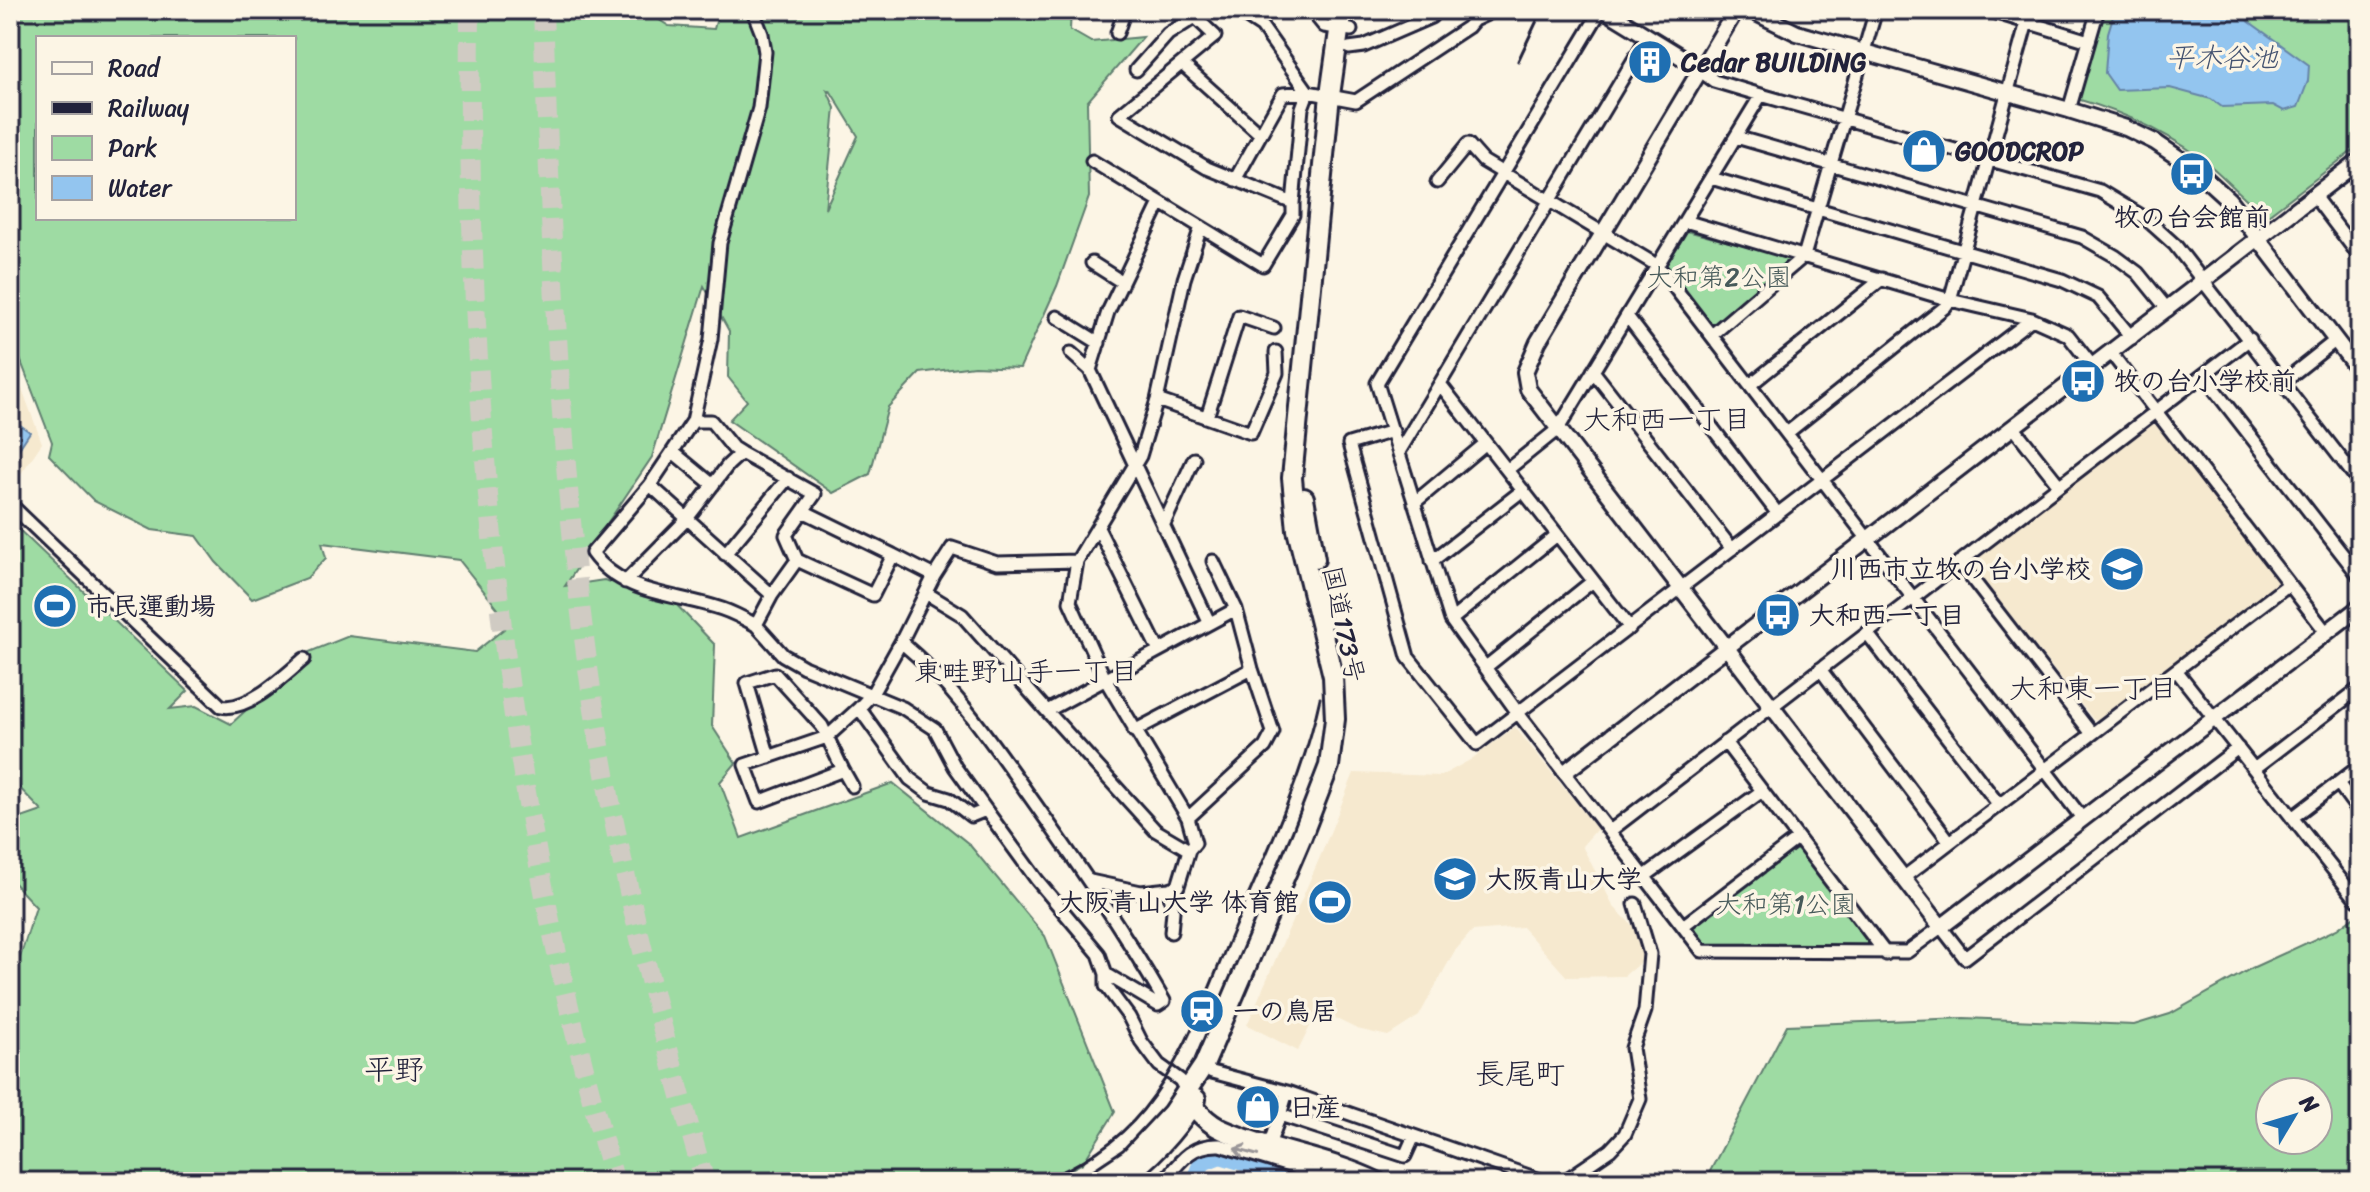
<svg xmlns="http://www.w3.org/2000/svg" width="2370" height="1192" font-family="Sriracha,'Klee One',sans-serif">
<rect width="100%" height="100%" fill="#fcf5e5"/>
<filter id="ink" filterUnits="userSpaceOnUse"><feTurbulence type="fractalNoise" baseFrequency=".0125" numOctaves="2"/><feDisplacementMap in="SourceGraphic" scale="16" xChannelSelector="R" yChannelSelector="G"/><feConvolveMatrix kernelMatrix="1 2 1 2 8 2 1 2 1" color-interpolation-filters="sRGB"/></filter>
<g filter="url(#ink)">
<!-- built -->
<path fill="#f6e9cf" d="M10 356 42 443 10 490Z
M2149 423 2163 428 2279 583 2102 719H2093L1970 564Z
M1515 727 1597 829 1582 846 1614 907 1642 935 1648 956 1624 976 1567 977 1522 927 1472 931 1454 952 1419 1016 1388 1036 1357 1029 1318 1010 1298 1051 1247 1025 1323 850 1354 773 1441 776 1470 760Z"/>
<!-- green -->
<path fill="#9edba3" stroke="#607e6f" stroke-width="2" fill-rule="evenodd" d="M10 10H643L669 26 714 29 719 10H1071L1070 30 1091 42 1143 37 1087 102 1089 197 1057 286 1020 368 974 366 920 373 888 407 870 474 833 493 729 420 747 401 728 377 729 331 704 286 652 457 565 586 604 580 671 599 715 645 712 726 736 763 720 782 741 838 893 783 969 844 1045 936 1115 1112 1083 1163 1045 1182H10V972L17 967 36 907 10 879V814L19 819 42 811 10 778V521L188 691 170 709 196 706 231 724 309 652 349 636 475 652 510 624 459 560 322 543 326 558 307 578 252 599 216 562 197 536 152 530 94 501 49 455 52 442 17 351 10 317ZM38 38H294V218H38ZM827 90 831 92 858 136 825 209 835 108Z
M2104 10H2360V145L2268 215 2263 213C2245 200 2230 183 2213 168 2173 134 2126 113 2077 99Z
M1687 231 1794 259 1716 326 1710 325 1665 267Z
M1794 843 1872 945 1869 950 1702 946 1687 926Z
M2360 912V1182H1716L1707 1177 1787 1025 1964 1018 2134 1025 2170 1014 2252 968 2337 929ZM2270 1092H2318V1140H2270Z"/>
<!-- water -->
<path fill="#93c5ef" stroke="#6684a7" stroke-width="2" d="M2115 10H2233L2309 65 2308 81 2298 107 2284 111 2273 105 2222 107 2211 99 2170 88 2117 90 2105 73 2108 33Z
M10 418 30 432 16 453 10 449Z"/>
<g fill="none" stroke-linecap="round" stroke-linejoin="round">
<!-- river -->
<path stroke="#93c5ef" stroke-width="18" d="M1198 1182 1197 1175 1202 1162 1220 1155 1309 1182"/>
<!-- motorway-tunnel -->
<path stroke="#d0cbc3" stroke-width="20" stroke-dasharray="20 10" stroke-linecap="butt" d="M470 10C466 407 503 800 615 1182
M543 10C551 232 558 454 589 675 613 847 657 1015 705 1182"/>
<!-- minor casing -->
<g stroke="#22223b" stroke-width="17">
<path id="minor" d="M1236 10 1262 27 1308 92 1302 108 1293 203
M1311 10 1324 26 1351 30
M1601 10 1377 383 1451 620 1518 713 1702 951 1907 952 1941 927 1965 958 2238 748
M1987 10 2089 41 2069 110
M1476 19 1495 10
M1117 33 1125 10
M2089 41 2098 10
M1349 48 1364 46 1431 17 1437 10
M1182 64 1259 133
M1136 70 1168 34 1195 17
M1699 70 1714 81 1761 95 2100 191 2145 218 2175 245 2360 483
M1736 137 2082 237 2115 256 2138 273 2168 310
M1092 161 1201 227
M1711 178 2062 280 2098 297 2132 338
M1235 180 1283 94 1308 92 1356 101 1468 27 1482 10
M1437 182 1468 144 1483 161 1658 266 2082 818
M2314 196 2360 257
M1685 221 1950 300 2032 319 2068 335 2093 367
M1092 263 1122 282
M1627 316 1778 514
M1057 317 1099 343
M1712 335 1804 256 1876 10
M1071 353 1090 370 1209 622
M2111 353 2326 632
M1090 370 1108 312 1160 203
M1593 371 1732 549
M2203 375 2360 577
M2283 382 2336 340
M1440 384 1630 628
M1750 385 1882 279
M1157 400 1251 433 1277 373 1276 352
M1207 417 1239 316 1274 328
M693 421 711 339 720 243 759 108 765 52 762 34 755 16 756 10
M2014 428 2059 485
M1393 431 1349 444 1408 657 1477 744 2032 319
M1787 433 1945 307 1950 300 2027 22 2043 10
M673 452 713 485
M1399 452 1648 36
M741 453 733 448 711 421H693L650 485 592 553C623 596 676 593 722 609 734 613 745 619 756 625
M1507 470 1558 429 1761 95
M650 485 772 595
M1414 503 1486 443
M10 504 221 706C248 712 285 675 304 659
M1163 526 1194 459
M1098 528 1158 649
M725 554 788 478
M797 560 873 595 893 555 803 511
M1213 561 1236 609
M1432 561 1523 490
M1959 562 2092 734
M934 576 952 548 997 563 1077 561
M625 582 686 520 728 465 741 453 815 494 786 535 797 560 772 595 756 625 783 655 804 667 903 708 935 729 955 767 986 810 1037 880 1099 954 1106 974V986L1129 1017 1141 1041 1159 1065 1180 1080 1187 1093
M926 593 962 615 1047 711 1236 609 1252 669 1273 732 1265 747 1188 818 1195 843 1189 850 1178 886 1169 889 1173 911 1171 932
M1451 620 1557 535
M1867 633 1999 805
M901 642C952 684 988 737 1026 791 1075 860 1122 928 1164 1001L1158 1005 1106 974
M1486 667 1593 581
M1820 669 1950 842
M2176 670 2357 900 2360 897
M859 708 910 779 929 793 949 799 971 816 986 810
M1047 711 1155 830 1189 850
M1134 731 1252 669
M1725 742 1886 954
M769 757 747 683 775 674 822 726 843 770
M2254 769 2360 688
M2338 783 2360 813
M852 786 843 770 759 802 745 765 827 737 859 708 872 694 901 642 934 576 893 555
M1188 818 1105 679 1070 602 1077 561 1140 456 1157 400 1184 279 1201 227 1263 265 1293 215V203L1207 168 1119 115 1215 36 1195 17 1199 10
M2292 818 2360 766
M1610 831 2250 339
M1645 876 1762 791
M1903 878 2289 584
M1090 881 1141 892 1169 889
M1683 926 1798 838
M1212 1072 1287 1092 1414 1136 1405 1156 1280 1115 1287 1092
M1414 1136 1546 1182
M1269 1145 1280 1115
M1163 1182C1180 1161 1191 1144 1220 1145L1312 1173 1360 1181
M1563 1182 1610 1150 1625 1134 1640 1099 1632 1048 1645 1011 1650 954 1635 904"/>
</g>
<!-- tertiary casing -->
<g stroke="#22223b" stroke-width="20">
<path id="tertiary" d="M1600 10 1608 12 1691 63 1699 70
M1736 10 1538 342 1525 372 1528 389 1941 927 2360 607
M1750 10 1797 33 2069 110 2126 128 2155 142 2195 169 2229 200 2360 372
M1565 772 2360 160"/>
</g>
<!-- trunk casing -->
<g stroke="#22223b" stroke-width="24">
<path id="trunk" d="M1304 498 1315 559
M1188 1096C1193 1109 1209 1124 1223 1130 1273 1152 1328 1158 1377 1182
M1122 1178C1153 1157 1176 1130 1196 1099
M1094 1182 1130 1158 1172 1113 1204 1065 1302 836 1329 766 1335 719 1333 676 1297 530 1292 478 1330 95 1342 10"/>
</g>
<!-- minor -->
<use href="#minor" stroke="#fcf5e5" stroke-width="11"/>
<!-- tertiary -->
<use href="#tertiary" stroke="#fcf5e5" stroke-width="14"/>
<!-- trunk -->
<use href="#trunk" stroke="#fcf5e5" stroke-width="18"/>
<!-- rail -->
<path stroke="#22223b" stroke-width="3" d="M1518 61 1542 10
M1038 1182C1078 1167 1116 1143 1143 1110 1186 1057 1208 989 1235 926 1267 852 1303 777 1320 698"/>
</g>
<!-- one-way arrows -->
<defs><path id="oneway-shaft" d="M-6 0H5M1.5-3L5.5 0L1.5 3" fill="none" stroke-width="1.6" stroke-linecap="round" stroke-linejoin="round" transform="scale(2)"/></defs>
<use stroke="#9a9698" href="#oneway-shaft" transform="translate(1246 1152) rotate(-164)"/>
</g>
<!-- icons -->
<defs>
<g id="building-disc" transform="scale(2.3)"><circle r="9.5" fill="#1f6fb2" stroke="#fcf5e5"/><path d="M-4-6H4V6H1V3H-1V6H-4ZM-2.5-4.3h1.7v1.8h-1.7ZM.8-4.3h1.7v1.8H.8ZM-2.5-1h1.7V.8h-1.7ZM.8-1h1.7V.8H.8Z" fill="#fff"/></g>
<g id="shop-disc" transform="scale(2.3)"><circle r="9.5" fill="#1f6fb2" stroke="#fcf5e5"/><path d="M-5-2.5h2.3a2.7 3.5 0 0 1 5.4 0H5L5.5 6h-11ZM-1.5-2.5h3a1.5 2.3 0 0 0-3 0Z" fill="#fff"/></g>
<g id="bus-disc" transform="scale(2.3)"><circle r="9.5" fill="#1f6fb2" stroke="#fcf5e5"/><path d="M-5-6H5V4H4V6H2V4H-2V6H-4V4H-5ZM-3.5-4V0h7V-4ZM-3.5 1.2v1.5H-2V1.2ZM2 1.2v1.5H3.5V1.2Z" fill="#fff"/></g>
<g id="school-disc" transform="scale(2.3)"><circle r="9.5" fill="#1f6fb2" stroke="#fcf5e5"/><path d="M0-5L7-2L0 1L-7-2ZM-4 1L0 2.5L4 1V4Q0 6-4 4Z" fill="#fff"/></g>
<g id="stadium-disc" transform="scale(2.3)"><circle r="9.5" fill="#1f6fb2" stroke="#fcf5e5"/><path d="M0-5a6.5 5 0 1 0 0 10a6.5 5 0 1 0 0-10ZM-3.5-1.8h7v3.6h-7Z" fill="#fff"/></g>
<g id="university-disc" transform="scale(2.3)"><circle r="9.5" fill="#1f6fb2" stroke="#fcf5e5"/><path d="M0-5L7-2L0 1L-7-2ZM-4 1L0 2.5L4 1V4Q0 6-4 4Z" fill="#fff"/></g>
<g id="station-disc" transform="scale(2.3)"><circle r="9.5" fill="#1f6fb2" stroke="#fcf5e5"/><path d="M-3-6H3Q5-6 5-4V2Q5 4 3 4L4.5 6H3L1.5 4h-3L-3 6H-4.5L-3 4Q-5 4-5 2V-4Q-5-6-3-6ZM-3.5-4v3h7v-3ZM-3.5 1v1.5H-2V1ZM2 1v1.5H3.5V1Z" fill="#fff"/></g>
</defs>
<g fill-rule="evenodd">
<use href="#building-disc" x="1650" y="62"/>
<use href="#shop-disc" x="1924" y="151"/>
<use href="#bus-disc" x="2192" y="174"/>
<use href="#bus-disc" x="2083" y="381"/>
<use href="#school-disc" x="2122" y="569"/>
<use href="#stadium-disc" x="55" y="606"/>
<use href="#bus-disc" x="1778" y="615"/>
<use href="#university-disc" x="1455" y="879"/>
<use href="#stadium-disc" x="1330" y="902"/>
<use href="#station-disc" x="1202" y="1011"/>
<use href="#shop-disc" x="1258" y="1107"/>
</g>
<g text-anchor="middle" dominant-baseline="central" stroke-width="7" stroke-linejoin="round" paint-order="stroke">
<!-- poi labels -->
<g font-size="26" font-weight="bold" fill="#22223b" stroke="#fcf5e5" text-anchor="start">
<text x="1681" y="62">Cedar BUILDING</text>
<text x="1955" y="151">GOODCROP</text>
<text x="2192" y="217" text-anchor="middle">牧の台会館前</text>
<text x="2114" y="381">牧の台小学校前</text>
<text x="2091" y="569" text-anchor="end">川西市立牧の台小学校</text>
<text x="86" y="606">市民運動場</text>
<text x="1809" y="615">大和西一丁目</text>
<text x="1486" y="879">大阪青山大学</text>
<text x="1299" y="902" text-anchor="end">大阪青山大学 体育館</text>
<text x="1233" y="1011">一の鳥居</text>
<text x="1289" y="1107">日産</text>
</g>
<!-- park labels -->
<g font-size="26" fill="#475a5a" stroke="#fcf5e5">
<text x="1719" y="277">大和第2公園</text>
<text x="1786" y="904">大和第1公園</text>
</g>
<!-- street labels -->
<g font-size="26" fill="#22223b" stroke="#fcf5e5">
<text transform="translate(1344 624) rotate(78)">国道173号</text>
</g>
<!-- water labels -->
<g font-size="28" font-style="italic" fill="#445371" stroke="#fcf5e5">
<text x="2222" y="57">平木谷池</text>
</g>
<!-- neighbourhood labels -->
<g font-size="28" fill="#22223b" stroke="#fcf5e5">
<text x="1667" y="419">大和西一丁目</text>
<text x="1026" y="671">東畦野山手一丁目</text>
<text x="2093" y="688">大和東一丁目</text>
</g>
<!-- quarter labels -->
<g font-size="30" fill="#22223b" stroke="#fcf5e5">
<text x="394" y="1070">平野</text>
<text x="1520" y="1074">長尾町</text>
</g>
</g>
<!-- margin -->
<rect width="2370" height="1192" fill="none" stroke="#fcf5e5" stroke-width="40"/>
<rect x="20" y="20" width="2330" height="1152" fill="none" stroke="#22223b" stroke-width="3" filter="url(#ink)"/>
<!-- legend -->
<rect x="36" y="36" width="260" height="184" fill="#fcf5e5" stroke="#a5a1a1" stroke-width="2"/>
<rect x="52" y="62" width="40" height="12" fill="#fcf5e5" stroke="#a5a1a1" stroke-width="2"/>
<text x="108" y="76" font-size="24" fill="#22223b">Road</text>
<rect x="52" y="102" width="40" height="12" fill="#22223b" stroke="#a5a1a1" stroke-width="2"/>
<text x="108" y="116" font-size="24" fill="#22223b">Railway</text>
<rect x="52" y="136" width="40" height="24" fill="#9edba3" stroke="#a5a1a1" stroke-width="2"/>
<text x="108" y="156" font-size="24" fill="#22223b">Park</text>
<rect x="52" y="176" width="40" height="24" fill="#93c5ef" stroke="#a5a1a1" stroke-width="2"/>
<text x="108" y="196" font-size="24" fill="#22223b">Water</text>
<!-- north arrow -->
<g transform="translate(2294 1116) rotate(52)"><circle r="38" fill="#fcf5e5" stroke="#a5a1a1" stroke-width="2"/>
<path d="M0-6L14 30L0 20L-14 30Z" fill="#1f6fb2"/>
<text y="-12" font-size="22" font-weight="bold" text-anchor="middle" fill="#22223b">N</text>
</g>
</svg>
